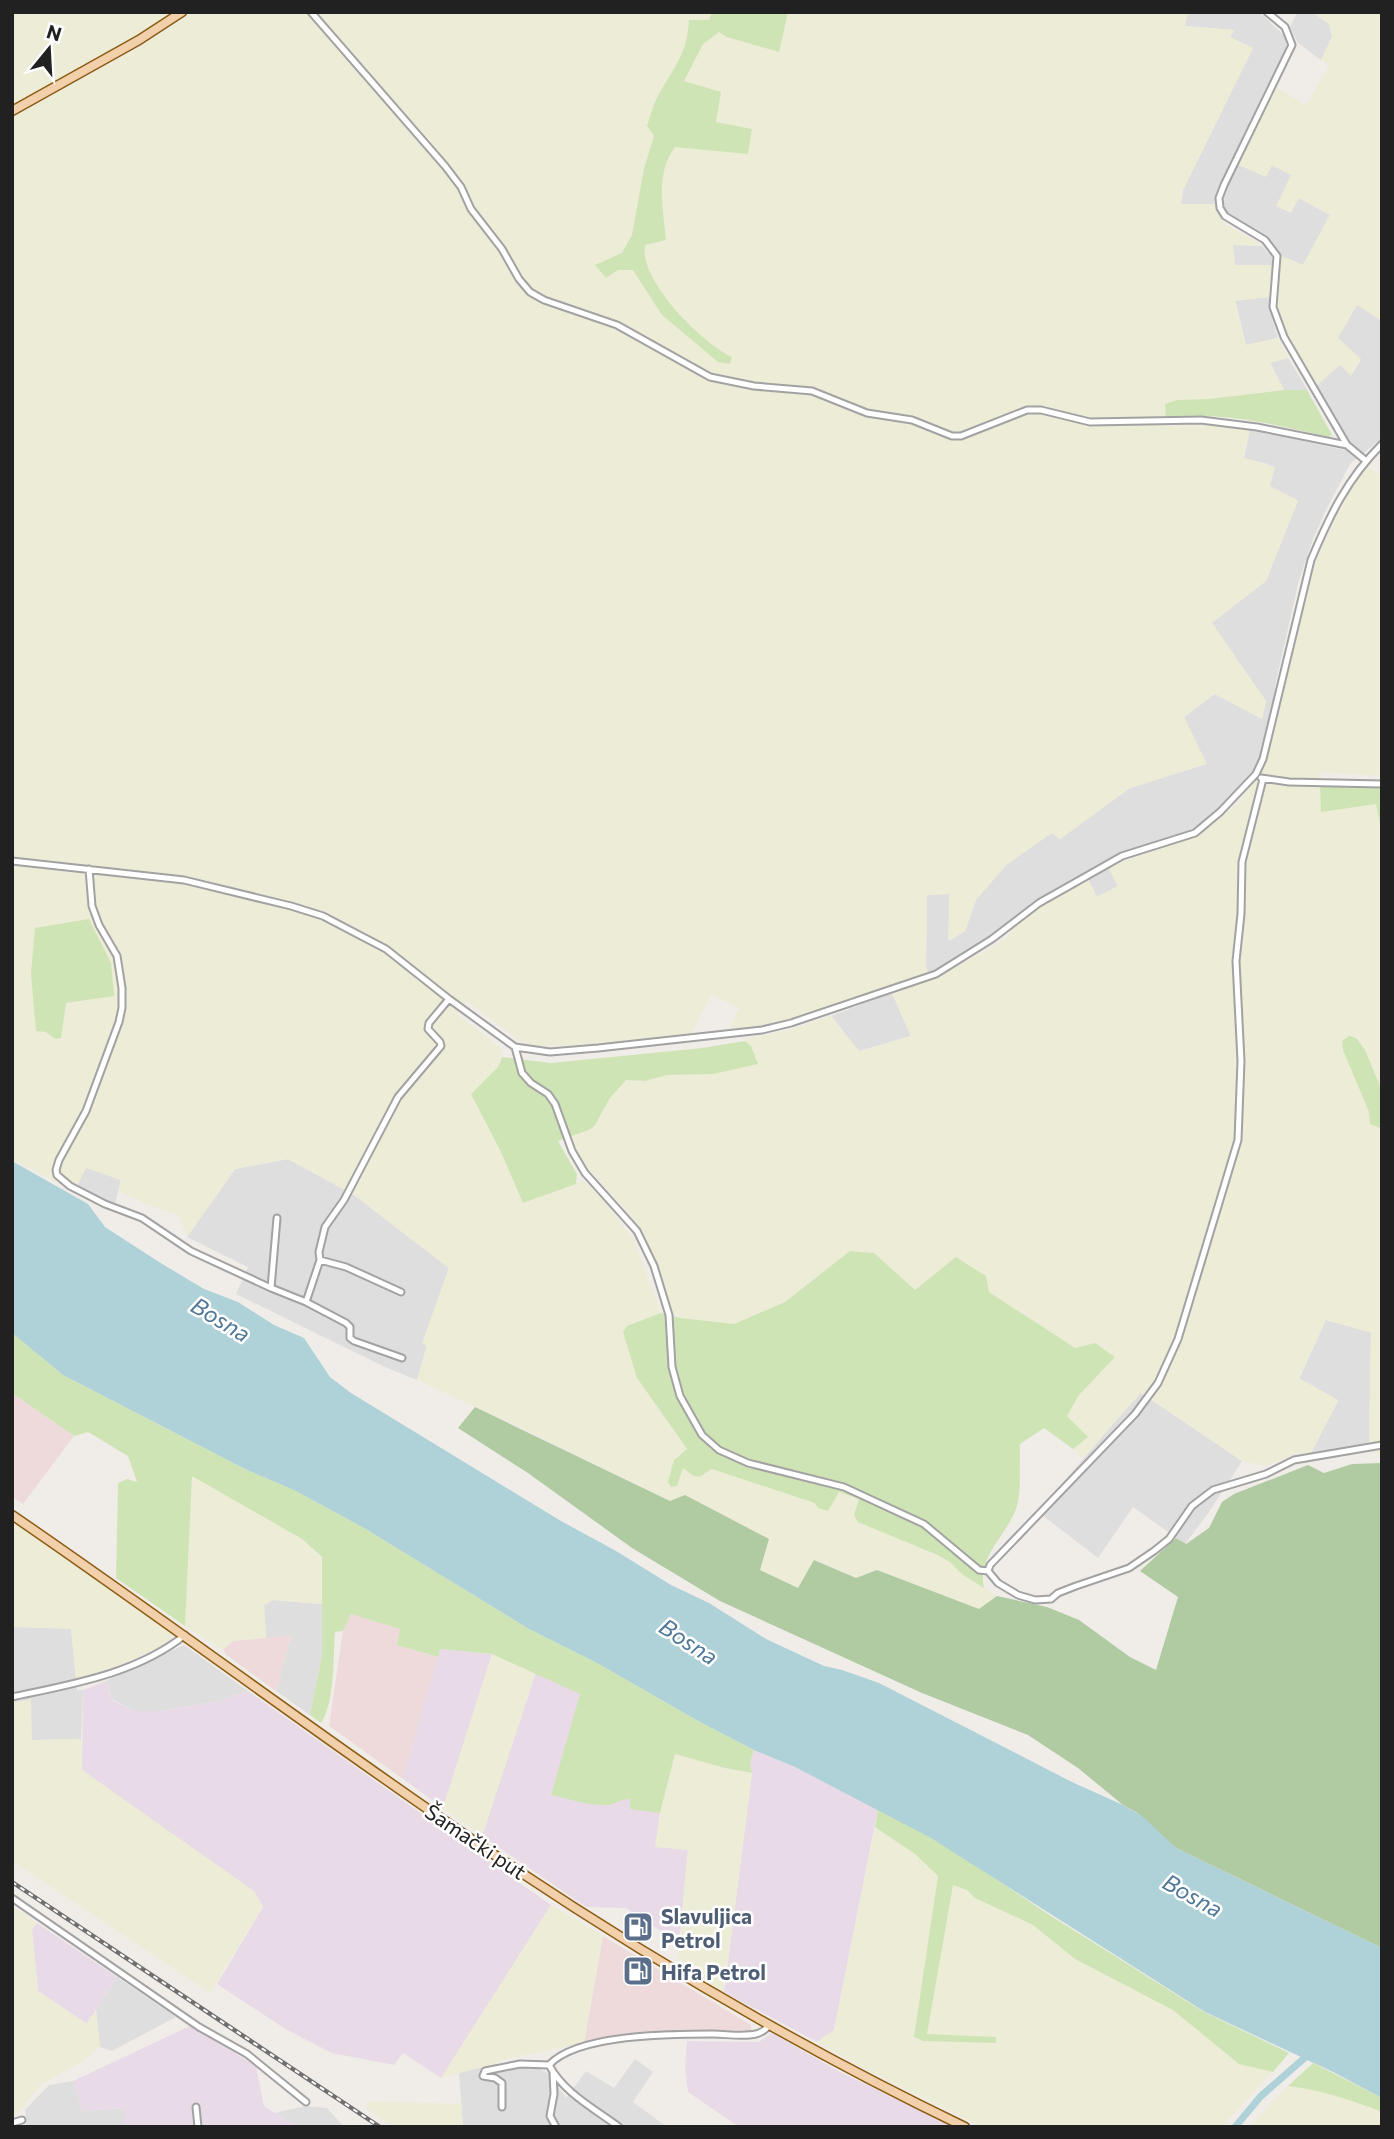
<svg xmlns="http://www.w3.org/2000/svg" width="1394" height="2139" font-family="Commissioner,sans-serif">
<rect width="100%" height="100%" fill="#f0ede9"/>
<!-- residential -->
<path fill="#dfdede" d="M1188 12H1259L1287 38 1286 51 1219 185 1214 204 1181 205 1183 190 1253 48 1230 37 1234 30 1184 26Z
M1297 12H1312L1329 24 1332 37 1321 60 1298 43 1290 27Z
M1236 164 1272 165 1292 175 1277 207 1299 198 1330 215 1303 265 1279 255 1267 240 1226 214 1222 207 1221 199Z
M1232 244 1262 246 1272 257 1273 265 1234 266Z
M1269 297 1272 319 1278 338 1246 345 1235 300Z
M1357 304 1382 321V438L1350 464 1325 512 1313 539 1299 580 1276 681 1269 727 1261 755 1253 770 1211 816 1197 827 1180 834 1130 849 1106 861 1118 886 1097 897 1084 873 1047 894 964 955 928 974 926 965 927 895 949 894V941L965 931 976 900 1006 865 1052 832 1060 839 1130 788 1206 764 1184 717 1215 694 1262 719 1266 701 1211 623 1266 581 1297 500 1270 486 1268 464 1244 458 1250 429 1344 450 1349 444 1332 411 1315 387 1340 364 1351 375 1361 360 1338 338Z
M1288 358 1304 384 1307 390H1284L1270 362Z
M892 993 911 1036 859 1051 831 1016Z
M288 1159 354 1195 449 1268 423 1342 427 1345 417 1380 385 1367 236 1294 248 1267 187 1237 235 1169Z
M86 1167 121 1180 115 1203 75 1190Z
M1326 1320 1371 1332 1369 1444 1311 1453 1338 1401 1299 1379Z
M1140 1392 1242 1461 1209 1512 1185 1544 1133 1507 1098 1558 1038 1512Z
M273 1600 322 1604V1656L310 1715 276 1691 291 1636 266 1638 264 1605Z
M12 1627 71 1628 77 1690H83L81 1739 32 1740 12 1703Z
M184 1645 248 1691 219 1701 160 1711H134L112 1699 106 1681Z
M117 1977 176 2017 112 2051 100 2047 96 2010Z
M635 2059 653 2072 633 2102 667 2127H463L459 2073 494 2064 536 2067 548 2073 566 2098 586 2071 614 2088Z
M73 2081 83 2111 125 2108V2127H18L27 2124 25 2110 49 2085Z
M305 2106 327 2108 344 2127H297L275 2113Z"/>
<!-- commercial -->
<path fill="#eedadb" d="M12 1393 74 1436 23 1504 12 1497Z
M351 1614 401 1629 397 1645 438 1657 403 1779 329 1726 343 1631Z
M291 1635 276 1691 225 1654 223 1650 233 1641Z
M603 1936 751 2025V2031L679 2029 584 2043Z"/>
<!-- industrial -->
<path fill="#e8dbe7" d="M440 1649 492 1654 443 1808 403 1779Z
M536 1672 580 1694 578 1702 612 1805 623 1799H630L631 1809 660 1813 656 1847 688 1849 679 1943 626 1908 586 1907 482 1836Z
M106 1681 112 1700 134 1711H160L219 1701 248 1691 551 1905 441 2078 403 2053 394 2065 332 2053 287 2030 217 1984 263 1907 82 1770 83 1690Z
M754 1750 795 1767 878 1809 834 2030 817 2042 724 1992 752 1773 750 1763Z
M37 1923 117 1977 87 2024 38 1991 32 1930Z
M190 2026 256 2066 264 2106 297 2127H125V2108L83 2111 73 2081Z
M772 2033 838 2071 954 2127H739L688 2092 685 2067 687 2041 759 2042Z"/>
<!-- farmland -->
<path fill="#ececd7" d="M12 12H173L140 34 12 106Z
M195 12H1188L1185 26 1234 30 1230 37 1253 48 1183 190 1181 204H1214L1217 214 1225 224 1258 243 1257 246 1233 245 1235 265H1273L1269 297 1235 301 1246 345 1278 338 1288 358 1270 363 1284 390 1209 399 1177 400 1165 404 1167 426 1205 425 1250 429 1244 458 1275 467 1270 486 1298 501 1266 581 1212 623 1266 701 1262 719 1215 694 1184 717 1207 764 1130 788 1060 839 1052 833 1006 865 976 900 965 931 948 941 949 894 927 895 926 965 928 974 782 1022 729 1030 739 1008 711 994 691 1035 591 1045 536 1046 520 1041 467 1001 457 1014 502 1049 498 1067 471 1094 501 1152 523 1203 583 1180 604 1201 634 1241 661 1313 627 1326 637 1378 687 1450 676 1456 677 1486 683 1467 705 1474 712 1469 815 1503 839 1492 844 1493 859 1499 898 1538 950 1562 963 1575 997 1596 979 1609 877 1570 856 1578 815 1560 798 1588 760 1570 769 1539 685 1495 670 1501 513 1424 417 1380 427 1346 422 1343 449 1268 354 1195 288 1159 235 1169 187 1237 178 1215 146 1204 119 1191 121 1180 86 1168 75 1190 61 1185 12 1159V118L137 48Z
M1312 12H1382V321L1357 305 1338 338 1361 359 1351 376 1340 365 1315 387 1281 321 1277 307 1279 255 1303 265 1330 215 1299 198 1291 213 1276 206 1291 175 1272 165 1266 177 1236 164 1276 87 1306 105 1329 66 1321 60 1332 37 1329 24Z
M1365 466 1382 475V776L1320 772V782L1376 804 1382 833V1460L1369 1444 1371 1333 1326 1320 1299 1378 1338 1400 1311 1453H1298L1266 1466 1242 1461 1141 1393 1083 1458 1073 1449 1087 1437 1067 1416 1079 1395 1115 1357 1095 1343 1075 1348 988 1292 915 1291 874 1253 850 1251 785 1302 733 1324 681 1318 672 1312 642 1231 628 1212 584 1164 574 1145 573 1135 595 1125 610 1098 626 1080 645 1081 667 1075 713 1074 751 1046 745 1041 749 1038 789 1030 831 1016 859 1051 911 1036 892 993 938 977 985 951 1006 938 1018 921 1088 878 1097 897 1118 886 1108 867 1199 835 1218 820 1240 801 1265 764 1273 740 1287 670 1315 563 1347 493Z
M192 1475 302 1539 322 1558V1604L273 1600 264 1605 266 1638 233 1641 223 1650 185 1626Z
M12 1520 172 1633 170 1640 165 1645 113 1668 76 1679 71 1629 12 1627Z
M492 1654 536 1672 482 1836 443 1808Z
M31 1699 32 1740 81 1739 82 1770 254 1891 263 1906 210 1993 12 1861V1703Z
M675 1754 725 1768 752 1773 724 1992 678 1963 688 1850 655 1847 660 1813Z
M875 1827 915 1854 938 1876 967 1890 976 1898 1033 1925 1075 1959 1135 1990 1289 2053 1222 2127H982L864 2069 817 2042 834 2030Z
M551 1905 603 1936 584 2043 501 2060 494 2064 441 2078Z
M12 1906 37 1923 32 1930 38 1991 86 2024 96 2010 100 2047 80 2063 41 2084 17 2114 12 2116Z
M1288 2086 1313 2089 1352 2100 1382 2112V2127H1249Z
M368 2101 461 2104 463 2127H394L367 2109Z"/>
<!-- grass -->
<path fill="#cfe4b5" d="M712 12H788L779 52 727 37 719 32 703 44 684 81 721 92 716 122 752 129 748 154 675 147C655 173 663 209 666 240L645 245C639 281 701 342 732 357L730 364 718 362 662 315 633 270H618L606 278 595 265 622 253 632 235 644 169 654 136 647 126C650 117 652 108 656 100 672 68 687 58 689 20H709Z
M1284 390H1307L1332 435 1329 437C1275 424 1222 412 1166 417L1165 404 1177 400 1209 399Z
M1320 782 1382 786V833L1376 804 1321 812Z
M89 919 111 963 114 996 66 1003 61 1038 55 1039 46 1032 36 1031 31 974 35 928Z
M1349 1036 1356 1038 1365 1050 1382 1091 1380 1128 1370 1124 1369 1112 1343 1050 1342 1041Z
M745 1041 751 1046 758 1064 713 1074 667 1075 645 1081 626 1080 610 1098 595 1125 591 1129 558 1141 577 1174 576 1184 523 1203 501 1152 471 1094 498 1067 502 1057 551 1063 702 1048Z
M850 1251 874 1253 915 1290 956 1257 986 1276 989 1292 1075 1348 1095 1343 1115 1357 1079 1395 1067 1416 1088 1437 1073 1449 1044 1428 1020 1444C1019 1462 1022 1493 1016 1509 1006 1536 977 1557 984 1588L963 1575 950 1562 935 1554 858 1522 854 1515 859 1499 839 1492 828 1511 818 1508 815 1503 712 1469 699 1477 692 1475 683 1468 677 1486 671 1487 668 1482 674 1460 687 1449 637 1378 623 1332 627 1326 661 1313 681 1318 734 1324 785 1302Z
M12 1333 63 1375 247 1470 296 1491 364 1528 529 1629 597 1663 700 1722 754 1750 750 1763 752 1773 725 1768 675 1754 660 1813 630 1809V1799C621 1799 616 1804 608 1805 588 1806 570 1799 551 1795L580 1694 492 1654 440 1649 438 1657 397 1645 400 1629 351 1614 343 1631 335 1632C333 1657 335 1703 321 1723L310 1715 322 1656V1557L302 1539 192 1476 185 1626 116 1578 118 1483 127 1479 137 1482 128 1456 88 1432 74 1436 12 1393Z
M878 1809 946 1846 1051 1916 1204 2012 1289 2053 1273 2072 1239 2064 1173 2010 1075 1959 1033 1925 975 1898 967 1890 953 1885 927 2034 996 2037V2043L923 2041 914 2037 938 1876 915 1854 875 1827Z
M1313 2063 1382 2098V2112C1351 2100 1321 2090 1288 2086Z"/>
<!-- forest -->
<path fill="#b0caa2" d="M475 1407 670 1501 685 1495 769 1539 760 1570 798 1588 814 1560 856 1578 877 1570 979 1609 997 1596 1047 1607 1079 1620 1130 1657 1156 1670 1178 1597 1140 1571 1176 1538 1186 1544 1209 1528 1222 1502 1234 1494 1308 1465 1324 1473 1352 1464 1382 1463V1948L1176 1848 1136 1812 1123 1805 1078 1768 1028 1735 922 1693 720 1601 632 1548 528 1473 458 1428Z"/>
<!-- water -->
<path fill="#afd1d8" d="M12 1161 88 1204 105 1227 159 1262 204 1289 238 1302 274 1325 304 1338 330 1377 351 1393 561 1521 616 1551 671 1585 709 1603 766 1639 824 1666 842 1670 879 1683 1072 1782 1123 1805 1142 1816 1176 1848 1382 1948V2098L1333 2072 1205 2012 931 1838 795 1767 754 1750 700 1722 597 1663 529 1629 364 1528 296 1491 247 1470 63 1375 12 1333Z"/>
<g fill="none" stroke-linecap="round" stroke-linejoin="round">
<!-- canal -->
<path stroke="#afd1d8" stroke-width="7" d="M1235 2127 1261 2096 1309 2054"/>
<!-- street casing -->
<g stroke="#a2a2a2" stroke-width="9">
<path id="street" d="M311 12 445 166 461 187 471 209 502 249 519 279 530 292 544 300 617 325 710 377 754 386 812 391 867 413 912 420 952 436H961L1027 410H1041L1090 422 1201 420 1257 427 1347 445
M1267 12 1285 27 1292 45 1224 185 1219 198 1220 208 1225 216 1265 240 1277 256 1273 307 1284 337 1347 445 1365 460
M1261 778 1289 782 1382 784
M12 861 184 880 291 906 323 916 386 949 449 999 515 1047 550 1052 598 1048 762 1030 791 1023 936 974 992 939 1039 903 1122 856 1195 833 1220 812 1256 774 1263 759 1311 560C1330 515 1347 479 1382 444
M89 869 92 906 99 925 117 956 122 988V1008L119 1022 86 1111 59 1160 56 1170 57 1175 70 1186 105 1204 142 1218 191 1251 271 1288
M515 1047 522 1073 531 1083 548 1094 555 1104 572 1151 585 1173 637 1231 654 1266 669 1315 672 1367 680 1396 702 1435 719 1450 748 1463 844 1487 924 1524 979 1570 988 1571 998 1583 1018 1595 1035 1600 1051 1599 1058 1593 1076 1586 1129 1568 1154 1551 1169 1539 1192 1506 1213 1490 1266 1474 1294 1460 1382 1445
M277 1218 271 1288 306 1302 346 1323 350 1327V1338L354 1341 402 1358
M320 1260 319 1252 325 1227 344 1200 398 1097 441 1046 440 1042 428 1029 429 1023 449 999
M306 1302 320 1260 346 1267 401 1292
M988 1571 990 1565 1135 1414 1158 1383 1178 1339 1238 1140 1241 1061 1236 961 1241 914 1242 862 1263 779
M12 1697C72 1684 136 1674 185 1635
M12 1898 199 2027 247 2054 306 2102
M549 2065C564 2093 595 2109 619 2127
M553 2073 554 2094 550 2116 556 2127
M196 2107 198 2127
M502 2107V2083L495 2078 483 2076 485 2071 520 2064 549 2065C577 2034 671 2034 713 2034 726 2034 743 2037 756 2034 762 2033 766 2029 770 2025
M12 2123 22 2120"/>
</g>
<!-- primary casing -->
<g stroke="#8c5c12" stroke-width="11">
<path id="primary" d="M12 111 139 40 182 12
M12 1515C180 1630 342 1753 511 1866 656 1963 807 2051 965 2127"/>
</g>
<!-- street -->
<use href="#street" stroke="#fff" stroke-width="5"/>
<!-- primary -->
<use href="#primary" stroke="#f2d0ac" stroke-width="8"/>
<!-- rail casing -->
<g stroke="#6f6f6f" stroke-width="4.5">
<path id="rail" d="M12 1882 380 2127"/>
</g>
<!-- rail -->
<use href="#rail" stroke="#fff" stroke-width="2" stroke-dasharray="5" stroke-linecap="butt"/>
</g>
<!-- icons -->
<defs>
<g id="fuel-square" transform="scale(1.575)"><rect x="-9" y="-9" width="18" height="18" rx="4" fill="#5c6f8a" stroke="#fff"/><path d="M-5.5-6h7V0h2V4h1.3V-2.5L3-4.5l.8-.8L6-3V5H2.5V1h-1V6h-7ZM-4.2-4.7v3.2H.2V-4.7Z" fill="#fff"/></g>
</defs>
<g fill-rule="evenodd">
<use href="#fuel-square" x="638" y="1927"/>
<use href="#fuel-square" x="638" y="1971"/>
</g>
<g text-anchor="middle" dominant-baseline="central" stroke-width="5" stroke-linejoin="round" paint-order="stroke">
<!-- street labels -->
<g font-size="21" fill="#212121" stroke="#fff">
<text transform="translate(476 1841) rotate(34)">Šamački put</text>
</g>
<!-- service labels -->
<g font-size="21" font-weight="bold" fill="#4e5e75" stroke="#fff" text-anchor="start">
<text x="661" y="1915">Slavuljica<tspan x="661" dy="24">Petrol</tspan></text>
<text x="661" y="1971">Hifa Petrol</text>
</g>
<!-- water labels -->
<g font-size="23" font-style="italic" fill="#517897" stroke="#fff">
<text transform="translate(221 1319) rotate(31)">Bosna</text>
<text transform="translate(689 1641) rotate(33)">Bosna</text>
<text transform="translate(1193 1895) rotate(29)">Bosna</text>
</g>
</g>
<!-- border -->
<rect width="1394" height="2139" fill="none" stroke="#212121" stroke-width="28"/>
<!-- north arrow -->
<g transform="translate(49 49) rotate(18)" stroke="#ffffff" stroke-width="5" paint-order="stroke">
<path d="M0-5L12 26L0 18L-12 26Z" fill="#212121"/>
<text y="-10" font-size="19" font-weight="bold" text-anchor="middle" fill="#212121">N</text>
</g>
</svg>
